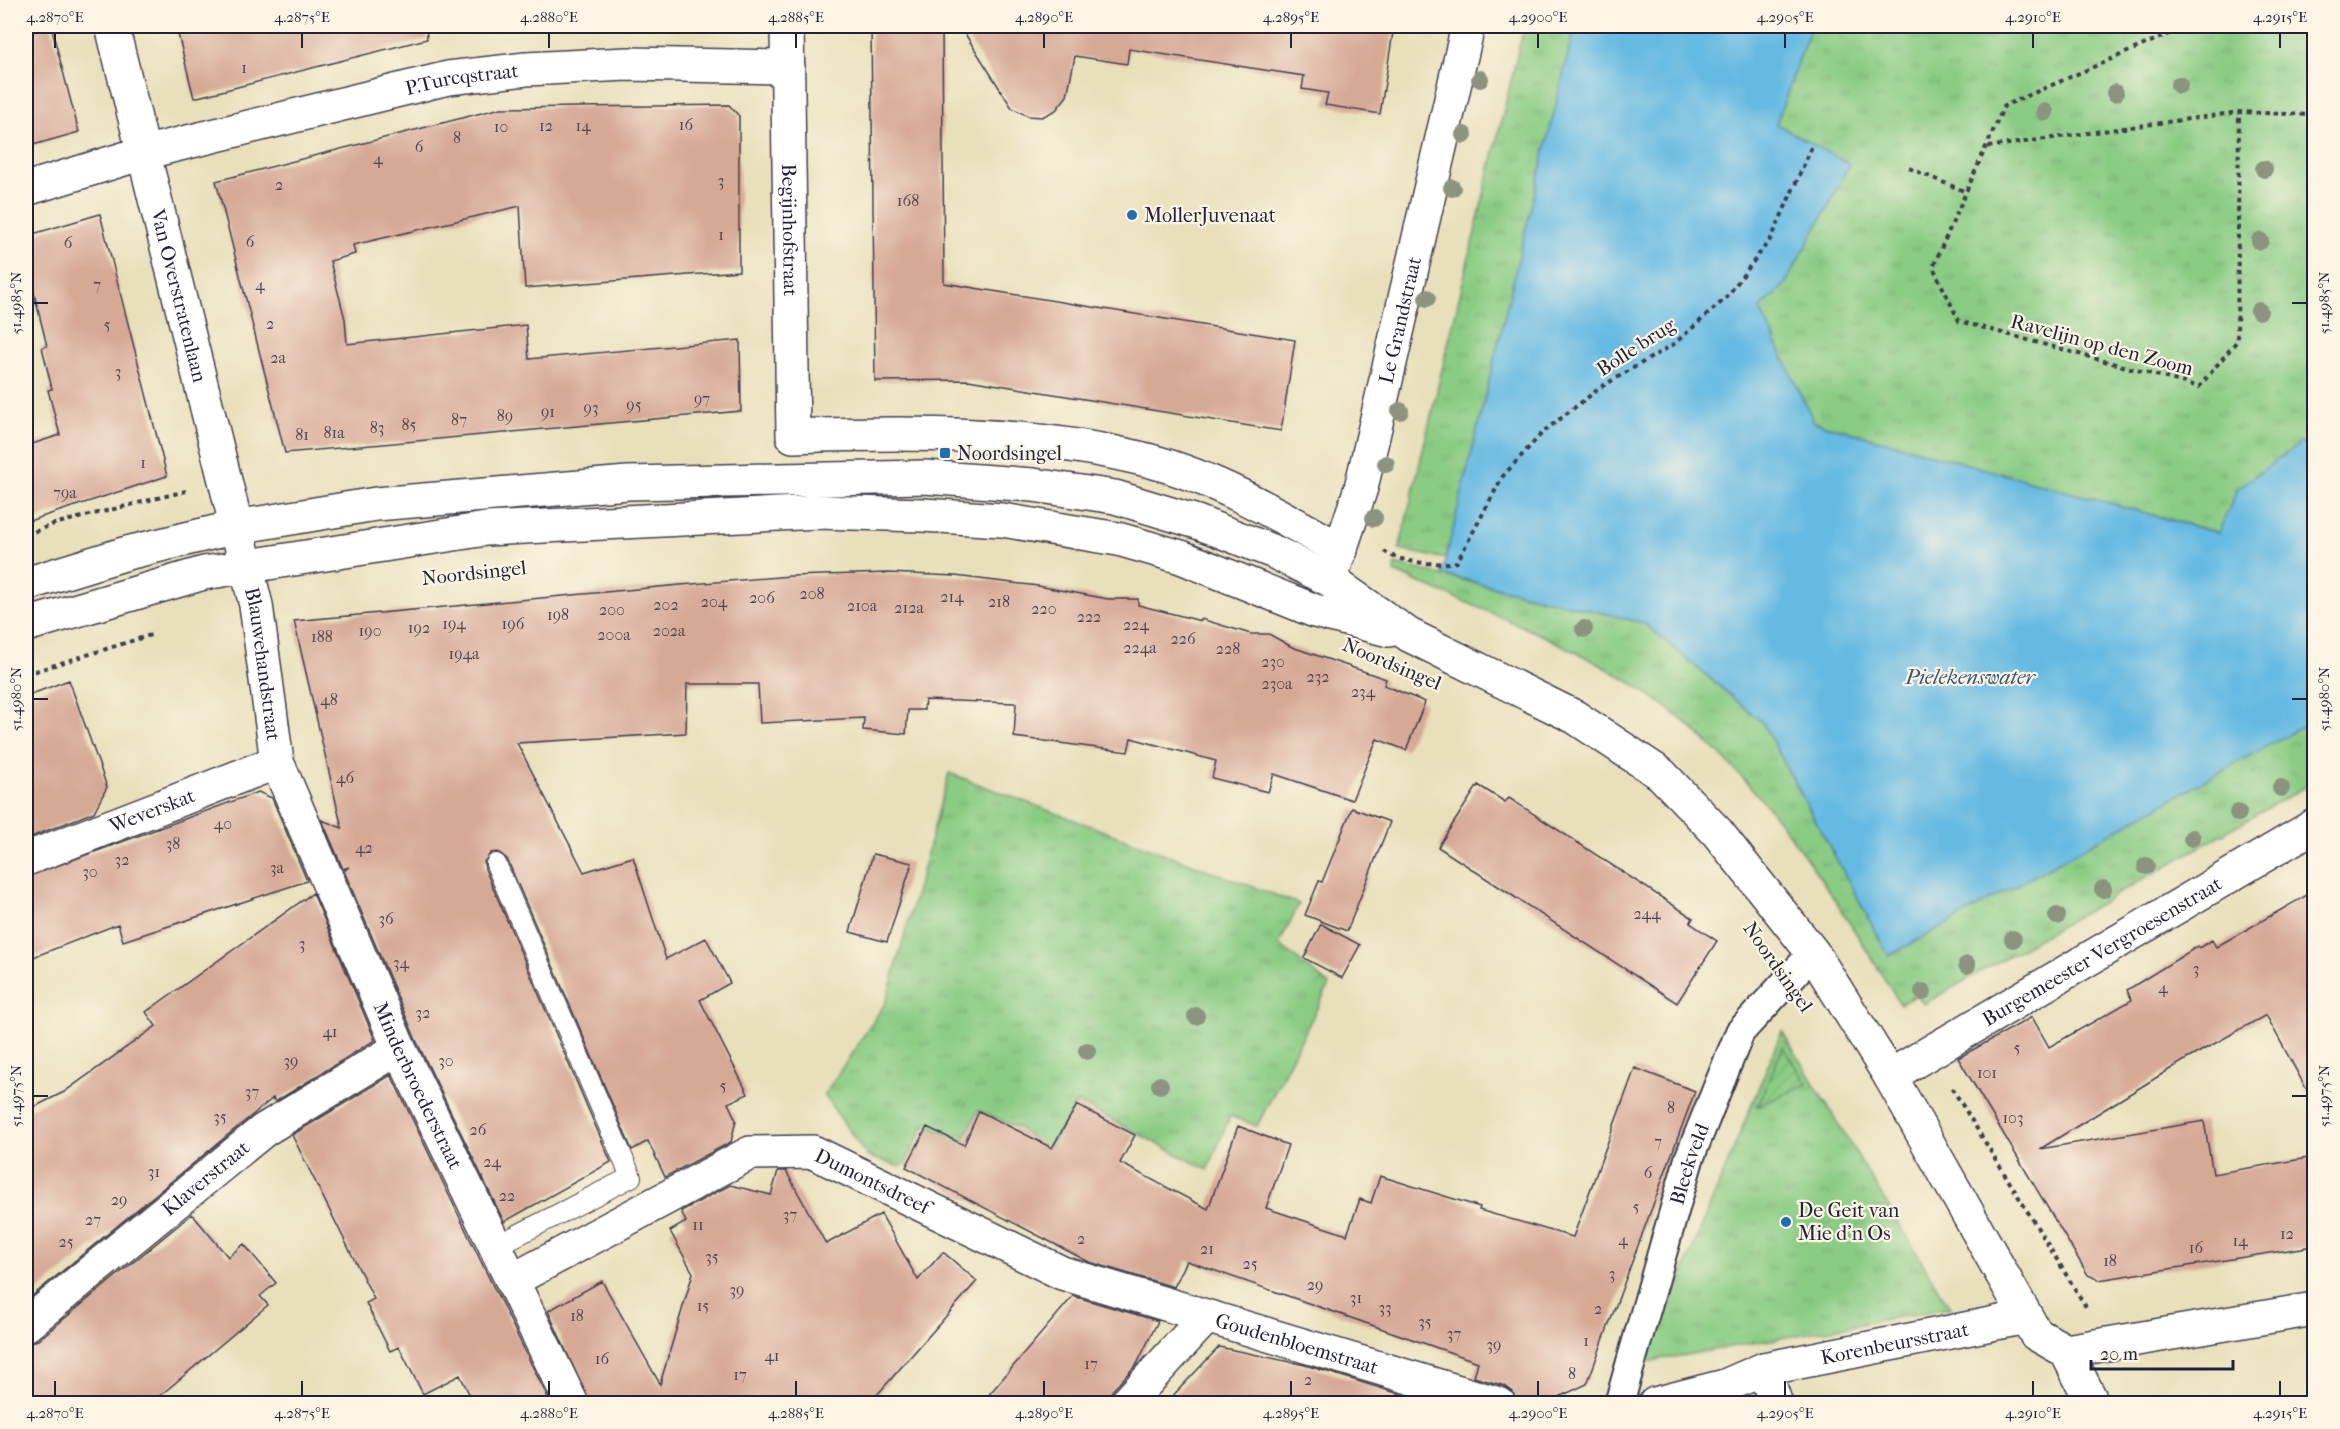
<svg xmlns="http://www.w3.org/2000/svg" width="2340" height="1429" font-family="'IM FELL French Canon',serif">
<defs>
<pattern id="grass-tufts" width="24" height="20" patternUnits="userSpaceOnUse" patternTransform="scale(1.5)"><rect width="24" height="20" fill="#8acc84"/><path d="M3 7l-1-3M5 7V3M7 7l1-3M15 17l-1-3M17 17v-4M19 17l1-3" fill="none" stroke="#77af73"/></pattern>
<pattern id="garden-furrows" width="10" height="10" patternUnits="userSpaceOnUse" patternTransform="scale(1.5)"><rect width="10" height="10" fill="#8acc84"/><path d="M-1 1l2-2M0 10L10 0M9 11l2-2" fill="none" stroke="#77af73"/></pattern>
</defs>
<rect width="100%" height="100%" fill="#fcf5e5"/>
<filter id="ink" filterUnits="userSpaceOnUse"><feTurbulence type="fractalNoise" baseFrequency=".0167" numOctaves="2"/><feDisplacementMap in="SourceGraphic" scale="12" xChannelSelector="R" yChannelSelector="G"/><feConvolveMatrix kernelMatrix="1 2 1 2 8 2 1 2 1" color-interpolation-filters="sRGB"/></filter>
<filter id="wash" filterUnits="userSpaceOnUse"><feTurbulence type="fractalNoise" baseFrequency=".008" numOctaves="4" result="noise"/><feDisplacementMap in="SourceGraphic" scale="24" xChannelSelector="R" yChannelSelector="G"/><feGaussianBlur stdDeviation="1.35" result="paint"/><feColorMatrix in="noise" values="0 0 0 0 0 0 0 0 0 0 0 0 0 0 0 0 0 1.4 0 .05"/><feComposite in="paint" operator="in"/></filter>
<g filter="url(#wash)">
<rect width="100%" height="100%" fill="#e8e0ba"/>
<!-- grass -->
<path fill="url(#grass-tufts)" stroke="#567760" stroke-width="1.5" d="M1524 26H1575L1446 559 1399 550Z
M1811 26H2314V453L2301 443 2239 488 2219 533 1814 422 1760 309 1784 286 1829 205 1849 164 1776 124Z
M1395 564 1644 623 1762 722 1889 956 2314 720V782L1924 1004 1917 995 1900 1004C1824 881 1748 751 1620 676 1549 634 1470 605 1394 572Z
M949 773 1299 904 1279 944 1329 985 1257 1126 1230 1116 1208 1170 1077 1102 1049 1149 1018 1128 978 1110 963 1142 925 1125 906 1162 900 1167 867 1156 824 1095 886 1002Z
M1782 1031 1950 1308 1646 1362Z"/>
<!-- garden -->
<path fill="url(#garden-furrows)" stroke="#567760" stroke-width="1.5" d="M1783 1047 1807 1084 1758 1106Z"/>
<!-- water -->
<path fill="#65bae2" stroke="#446e8e" stroke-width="1.5" d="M1575 26H1811L1776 124 1849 164 1829 205 1784 286 1760 309 1814 422 2218 533 2238 488 2301 443 2314 453V720L1889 956 1762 722 1644 623 1442 574Z"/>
<g id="blocks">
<!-- building -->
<path fill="#d6a995" d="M26 26H51L79 132 26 147Z
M176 26H426L427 39 194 98Z
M871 26H942L944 283 1295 340 1281 431 968 380 875 381Z
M960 26H1394L1380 114 1325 105 1328 93 1302 89 1304 76 1129 49 1127 64 1075 56 1067 96 1056 110 1042 117 1028 116 1012 108Z
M729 105 739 116V271L525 288 520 206 353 245 355 254 330 261 345 319 347 344 526 325 529 359 740 340 741 411 285 453 216 181 501 108Z
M100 214 167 476 26 522V446L60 435 48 390 52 389 42 347 47 346 26 261V236Z
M888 573 955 576 1038 586 1108 599H1138V605L1201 621V619L1251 634H1269L1292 647 1386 679 1384 685 1425 702 1406 750 1377 739 1352 800 1274 774 1268 792 1212 778 1216 761 1131 738 1128 752 1014 737 1016 703 925 700 924 710H908L906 734 863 730 864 718 760 723 758 684H687L686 733 517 743 584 872 633 857 666 959 706 938 730 983 700 1000 748 1094 728 1103 736 1120 731 1142 665 1177 648 1141 632 1150 507 859 498 852 491 853 484 862 485 869 611 1162 504 1222 416 1040 344 871 349 867 343 869 322 820 342 828 294 621 680 585 791 576Z
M69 680 107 787 94 812 26 839V696Z
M1478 785 1505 802 1509 798 1693 918 1690 923 1717 941 1677 1003 1438 847Z
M258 792 272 798 307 881 123 941 118 924 26 960V877Z
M1352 808 1390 822 1347 931 1305 915 1319 881 1322 882Z
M873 854 912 863 887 942 850 932Z
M2314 891V1103L2266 1015 2185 1060 2040 1149 2204 1121 2213 1174 2314 1157V1246L2099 1280 2088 1275 1958 1058 2032 1017 2049 1047 2132 1000 2127 990 2198 946 2199 948 2212 940 2216 947Z
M313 893 375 1040 275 1102 273 1098 26 1301V1111L64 1092 156 1026 146 1012Z
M1321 924 1360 945 1342 978 1304 958Z
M1635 1068 1695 1091 1587 1384 1544 1404H1517L1513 1392 1505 1386 1474 1377 1478 1362 1187 1261 1174 1287 1089 1262 906 1167 927 1127 964 1145 979 1111 1052 1148 1077 1105 1135 1135 1120 1163 1208 1209 1238 1126 1288 1145 1266 1208 1347 1235 1360 1199 1371 1203 1380 1176 1480 1207 1479 1210 1573 1237Z
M391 1075 471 1241 551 1404H474L460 1375 423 1394 399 1347 390 1351 366 1303 374 1299 292 1135Z
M778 1171H786L826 1244 881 1214 918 1280 943 1252 977 1281 869 1404H590L548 1311 602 1281 660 1384 693 1273 670 1231 686 1222 681 1211 730 1185 771 1195Z
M192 1214 228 1257 244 1244 276 1283 260 1296 268 1305 150 1404H26V1343L38 1340Z
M1073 1296 1158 1321 1137 1364 1112 1391 1108 1404H981Z
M1219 1347 1305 1365 1403 1395 1402 1404H1165Z"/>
</g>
</g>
<g filter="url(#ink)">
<use href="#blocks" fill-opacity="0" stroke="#403e4e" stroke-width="1.5"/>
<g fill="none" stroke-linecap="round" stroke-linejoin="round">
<!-- service casing -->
<g stroke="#403e4e" stroke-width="22">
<path id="service" d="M496 864 631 1177 496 1246"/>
</g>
<!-- pedestrian casing -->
<g stroke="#403e4e" stroke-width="32">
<g id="pedestrian">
<path id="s1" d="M1619 1404 1689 1159 1740 1032 1813 953"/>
</g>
</g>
<!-- minor casing -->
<g stroke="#403e4e" stroke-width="36">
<g id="minor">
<path id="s2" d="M112 26 256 605 277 762 399 1048 572 1404"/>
<path id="s3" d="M787 26 793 436C911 432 1031 431 1147 460 1216 478 1279 515 1341 550"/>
<path id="s4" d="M26 189 143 153 448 78 526 69 627 64 788 67"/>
<path id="s5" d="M1333 571 1361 488 1468 26"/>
<path id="s6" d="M26 859 277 762"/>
<path id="s7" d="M1890 1076 2314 826"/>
<path id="s8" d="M513 1280 750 1153 813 1152 1062 1273 1499 1404"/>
<path id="s9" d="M26 1325 264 1130 399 1048"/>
<path d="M1764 1369 1776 1404"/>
<path d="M1126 1404 1206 1317"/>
<path id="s10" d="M1655 1404 1725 1386 1764 1369 2026 1317"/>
</g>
</g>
<!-- tertiary casing -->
<g stroke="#403e4e" stroke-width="36">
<path id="tertiary" d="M26 584 127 553 236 527 376 504 628 483 925 477 1033 485 1115 497 1197 522 1274 552 1330 580 1409 635 1575 717 1661 774 1717 832 1813 953 1890 1076 2036 1334 2066 1351
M26 625 204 573 486 529 818 512 923 515 1002 520 1118 539 1181 557 1315 611 1389 630
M2066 1351 2314 1309
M2066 1351 2093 1404"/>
</g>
<!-- path -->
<path stroke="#403e4e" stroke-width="4" stroke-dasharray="4.5 4.5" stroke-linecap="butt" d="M2187 26 2004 106 1933 267 1959 321 2199 387 2237 341 2239 112
M1988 147 2239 112 2311 115
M1909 168 1966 192
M26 535 54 524 186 491
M1384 551C1401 564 1437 565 1457 562L1503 476 1543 432 1601 387 1674 344 1725 299 1772 237 1813 144
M26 674 154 634
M1952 1088 2086 1307"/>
<!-- service -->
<use href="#service" stroke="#fff" stroke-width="20"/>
<!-- pedestrian -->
<use href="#pedestrian" stroke="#fff" stroke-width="28"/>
<!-- minor -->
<use href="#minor" stroke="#fff" stroke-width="33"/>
<!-- tertiary -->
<use href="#tertiary" stroke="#fff" stroke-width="33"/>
</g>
<!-- trees -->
<g fill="#8c9480">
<circle cx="1480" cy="79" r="9"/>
<circle cx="2179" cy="85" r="9"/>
<circle cx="2115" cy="93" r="9"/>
<circle cx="2045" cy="112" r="9"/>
<circle cx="1464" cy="135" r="9"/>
<circle cx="2264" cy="169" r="9"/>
<circle cx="1452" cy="188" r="9"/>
<circle cx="2260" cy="241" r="9"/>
<circle cx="1427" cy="298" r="9"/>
<circle cx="2259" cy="311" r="9"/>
<circle cx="1400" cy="411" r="9"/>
<circle cx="1386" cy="464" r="9"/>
<circle cx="1374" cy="518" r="9"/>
<circle cx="1584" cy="629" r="9"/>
<circle cx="2281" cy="788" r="9"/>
<circle cx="2238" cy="813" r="9"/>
<circle cx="2192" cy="838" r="9"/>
<circle cx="2146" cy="866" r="9"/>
<circle cx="2103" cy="889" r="9"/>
<circle cx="2057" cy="916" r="9"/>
<circle cx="2013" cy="939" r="9"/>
<circle cx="1967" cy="965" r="9"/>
<circle cx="1923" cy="992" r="9"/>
<circle cx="1196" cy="1016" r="9"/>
<circle cx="1087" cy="1051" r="9"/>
<circle cx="1160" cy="1085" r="9"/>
</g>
</g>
<!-- ticks -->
<path fill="none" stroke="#22223b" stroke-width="2" d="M55 33V48M302 33V48M549 33V48M796 33V48M1044 33V48M1291 33V48M1538 33V48M1785 33V48M2033 33V48M2280 33V48M33 303H48M2292 303H2307M33 699H48M2292 699H2307M33 1096H48M2292 1096H2307M55 1381V1396M302 1381V1396M549 1381V1396M796 1381V1396M1044 1381V1396M1291 1381V1396M1538 1381V1396M1785 1381V1396M2033 1381V1396M2280 1381V1396"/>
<!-- markers -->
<g fill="#1f6fb2" stroke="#fcf5e5" stroke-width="2">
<circle cx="1132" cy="215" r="6"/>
<rect x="939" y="447" width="12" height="12" rx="3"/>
<circle cx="1786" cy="1222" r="6"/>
</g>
<g text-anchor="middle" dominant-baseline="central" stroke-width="4.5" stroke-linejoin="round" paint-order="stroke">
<!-- number labels -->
<g font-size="16" fill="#4f4452">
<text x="244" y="67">1</text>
<text x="686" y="124">16</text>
<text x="546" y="125">12</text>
<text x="583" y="125">14</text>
<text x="501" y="126">10</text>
<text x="457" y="137">8</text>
<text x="419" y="146">6</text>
<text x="378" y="158">4</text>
<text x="721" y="180">3</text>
<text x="279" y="184">2</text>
<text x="908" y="200">168</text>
<text x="721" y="234">1</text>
<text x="250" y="241">6</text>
<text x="68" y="242">6</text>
<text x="97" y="284">7</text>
<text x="260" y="284">4</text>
<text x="270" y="323">2</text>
<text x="107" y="324">5</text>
<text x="278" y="357">2a</text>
<text x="118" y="371">3</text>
<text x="702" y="398">97</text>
<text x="634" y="404">95</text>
<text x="591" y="407">93</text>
<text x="548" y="411">91</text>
<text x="505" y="415">89</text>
<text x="459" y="419">87</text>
<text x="409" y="424">85</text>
<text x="377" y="427">83</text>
<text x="334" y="432">81a</text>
<text x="302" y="434">81</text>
<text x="143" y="462">1</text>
<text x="65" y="492">79a</text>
<text x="812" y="593">208</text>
<text x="952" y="596">214</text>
<text x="762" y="597">206</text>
<text x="714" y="601">204</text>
<text x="999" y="601">218</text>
<text x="666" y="604">202</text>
<text x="862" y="605">210a</text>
<text x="909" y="607">212a</text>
<text x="1044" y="608">220</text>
<text x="612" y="609">200</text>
<text x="558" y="614">198</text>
<text x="1089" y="616">222</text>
<text x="454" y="623">194</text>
<text x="513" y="623">196</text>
<text x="1136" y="624">224</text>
<text x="419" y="627">192</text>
<text x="370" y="630">190</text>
<text x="669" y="630">202a</text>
<text x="614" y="634">200a</text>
<text x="322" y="636">188</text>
<text x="1183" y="638">226</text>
<text x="1140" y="647">224a</text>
<text x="1228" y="648">228</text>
<text x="464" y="653">194a</text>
<text x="1273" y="661">230</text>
<text x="1318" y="676">232</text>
<text x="1277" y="683">230a</text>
<text x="1363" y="691">234</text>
<text x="329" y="699">48</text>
<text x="345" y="777">46</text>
<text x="223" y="823">40</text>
<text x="173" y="843">38</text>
<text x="364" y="847">42</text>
<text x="122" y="859">32</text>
<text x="277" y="867">3a</text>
<text x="90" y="871">30</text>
<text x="1647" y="913">244</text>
<text x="386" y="918">36</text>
<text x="302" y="943">3</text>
<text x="401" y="962">34</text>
<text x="2196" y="968">3</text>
<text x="2163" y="987">4</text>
<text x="423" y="1012">32</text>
<text x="330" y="1031">41</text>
<text x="2017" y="1047">5</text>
<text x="291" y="1060">39</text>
<text x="446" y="1060">30</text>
<text x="1987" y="1072">101</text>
<text x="723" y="1085">5</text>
<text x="252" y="1091">37</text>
<text x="1671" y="1107">8</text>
<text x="220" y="1116">35</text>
<text x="2013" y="1117">103</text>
<text x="478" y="1129">26</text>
<text x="1658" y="1141">7</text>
<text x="492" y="1161">24</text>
<text x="154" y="1171">31</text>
<text x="1648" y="1172">6</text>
<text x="507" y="1195">22</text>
<text x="119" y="1199">29</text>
<text x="1636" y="1206">5</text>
<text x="790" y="1214">37</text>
<text x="93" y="1219">27</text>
<text x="698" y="1224">11</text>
<text x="2287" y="1233">12</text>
<text x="1081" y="1238">2</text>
<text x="1623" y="1239">4</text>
<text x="2240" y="1240">14</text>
<text x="66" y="1241">25</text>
<text x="2196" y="1247">16</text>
<text x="1207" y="1248">21</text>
<text x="712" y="1256">35</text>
<text x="2110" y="1260">18</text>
<text x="1250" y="1263">25</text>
<text x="1612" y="1273">3</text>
<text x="1315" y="1284">29</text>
<text x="737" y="1289">39</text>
<text x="1356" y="1297">31</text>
<text x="703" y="1305">15</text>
<text x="1385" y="1307">33</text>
<text x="1598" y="1308">2</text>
<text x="577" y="1315">18</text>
<text x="1425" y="1321">35</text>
<text x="1454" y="1333">37</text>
<text x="1586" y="1340">1</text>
<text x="1494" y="1344">39</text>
<text x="772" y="1355">41</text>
<text x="602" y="1358">16</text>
<text x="1091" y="1363">17</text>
<text x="1572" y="1373">8</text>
<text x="740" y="1374">17</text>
<text x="1308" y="1379">2</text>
</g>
<!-- street labels -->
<g font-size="20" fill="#22223b" stroke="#fcf5e5">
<text stroke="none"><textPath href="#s4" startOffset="450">P.Turcqstraat</textPath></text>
<text stroke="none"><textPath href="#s3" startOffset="204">Begijnhofstraat</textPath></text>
<text stroke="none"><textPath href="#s2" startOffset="278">Van Overstratenlaan</textPath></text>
<text stroke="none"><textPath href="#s5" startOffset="260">Le Grandstraat</textPath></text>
<text transform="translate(2102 345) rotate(15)">Ravelijn op den Zoom</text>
<text transform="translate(1636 347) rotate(-33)">Bolle brug</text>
<text transform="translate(474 573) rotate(-6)">Noordsingel</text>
<text stroke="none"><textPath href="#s2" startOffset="656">Blauwehandstraat</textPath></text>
<text transform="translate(1392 664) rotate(23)">Noordsingel</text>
<text stroke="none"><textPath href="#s6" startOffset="135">Weverskat</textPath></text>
<text stroke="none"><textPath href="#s7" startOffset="246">Burgemeester Vergroesenstraat</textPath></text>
<text transform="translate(1778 967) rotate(55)">Noordsingel</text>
<text stroke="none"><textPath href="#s2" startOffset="1108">Minderbroederstraat</textPath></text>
<text stroke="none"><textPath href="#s1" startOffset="250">Bleekveld</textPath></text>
<text stroke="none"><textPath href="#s9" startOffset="232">Klaverstraat</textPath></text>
<text stroke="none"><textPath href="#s8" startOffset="398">Dumontsdreef</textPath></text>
<text stroke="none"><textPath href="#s8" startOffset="854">Goudenbloemstraat</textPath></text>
<text stroke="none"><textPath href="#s10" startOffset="248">Korenbeursstraat</textPath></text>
</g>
<!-- poi labels -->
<g font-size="20" fill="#22223b" stroke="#fcf5e5" text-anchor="start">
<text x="1144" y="215">MollerJuvenaat</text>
<text x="957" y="453">Noordsingel</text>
<text x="1798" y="1210">De Geit van<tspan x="1798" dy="23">Mie d'n Os</tspan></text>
</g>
<!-- water labels -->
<g font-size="21" font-style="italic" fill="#395775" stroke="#fcf5e5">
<text x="1970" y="677">Pielekenswater</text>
</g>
</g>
<!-- margin -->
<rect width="2340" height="1429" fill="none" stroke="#fcf5e5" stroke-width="66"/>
<!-- scale -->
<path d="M2091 1360v9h142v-9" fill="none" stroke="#22223b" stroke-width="3"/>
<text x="2100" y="1360" font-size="18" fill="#22223b" stroke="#fcf5e5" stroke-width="4.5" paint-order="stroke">20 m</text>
<rect x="33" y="33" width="2274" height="1363" fill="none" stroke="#22223b" stroke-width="2"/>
<g font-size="15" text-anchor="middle" fill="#22223b">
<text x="55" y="22">4.2870°E</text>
<text x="302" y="22">4.2875°E</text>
<text x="549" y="22">4.2880°E</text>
<text x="796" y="22">4.2885°E</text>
<text x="1044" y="22">4.2890°E</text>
<text x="1291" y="22">4.2895°E</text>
<text x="1538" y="22">4.2900°E</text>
<text x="1785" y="22">4.2905°E</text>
<text x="2033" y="22">4.2910°E</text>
<text x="2280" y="22">4.2915°E</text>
<text transform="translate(16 303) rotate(-90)" y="5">51.4985°N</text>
<text transform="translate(2324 303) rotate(-90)" y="5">51.4985°N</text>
<text transform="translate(16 699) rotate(-90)" y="5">51.4980°N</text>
<text transform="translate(2324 699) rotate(-90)" y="5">51.4980°N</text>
<text transform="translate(16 1096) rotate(-90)" y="5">51.4975°N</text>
<text transform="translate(2324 1096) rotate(-90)" y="5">51.4975°N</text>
<text x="55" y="1418">4.2870°E</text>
<text x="302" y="1418">4.2875°E</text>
<text x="549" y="1418">4.2880°E</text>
<text x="796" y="1418">4.2885°E</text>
<text x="1044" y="1418">4.2890°E</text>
<text x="1291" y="1418">4.2895°E</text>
<text x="1538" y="1418">4.2900°E</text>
<text x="1785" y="1418">4.2905°E</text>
<text x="2033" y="1418">4.2910°E</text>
<text x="2280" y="1418">4.2915°E</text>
</g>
</svg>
